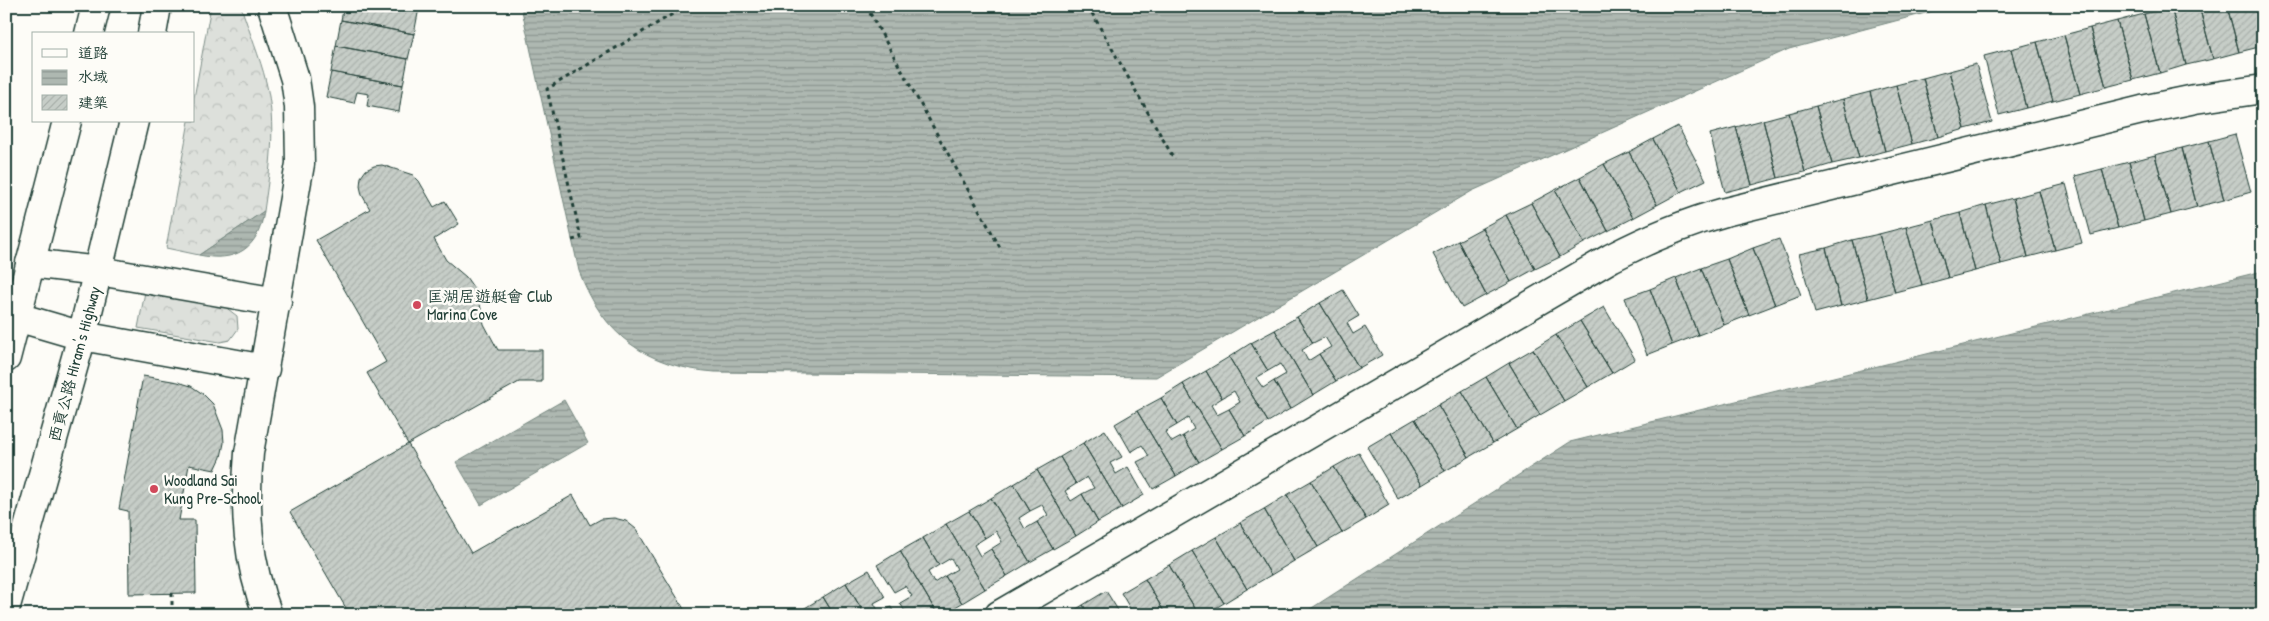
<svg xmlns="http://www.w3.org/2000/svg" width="2269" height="621" font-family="'Patrick Hand','LXGW WenKai TC',sans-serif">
<defs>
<pattern id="forest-crowns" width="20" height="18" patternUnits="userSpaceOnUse" patternTransform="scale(1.25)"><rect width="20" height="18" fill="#dde0db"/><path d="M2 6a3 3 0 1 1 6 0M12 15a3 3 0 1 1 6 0" fill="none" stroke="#bdc1bd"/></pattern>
<pattern id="water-rules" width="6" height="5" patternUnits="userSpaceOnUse" patternTransform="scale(1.25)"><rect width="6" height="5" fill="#aeb8b1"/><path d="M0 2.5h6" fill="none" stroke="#8d9791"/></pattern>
<pattern id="building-hatch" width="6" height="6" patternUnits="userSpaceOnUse" patternTransform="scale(1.25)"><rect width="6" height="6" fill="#c6cdc7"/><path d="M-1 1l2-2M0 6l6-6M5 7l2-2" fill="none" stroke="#aab1ac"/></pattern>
</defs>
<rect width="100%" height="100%" fill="#fdfcf7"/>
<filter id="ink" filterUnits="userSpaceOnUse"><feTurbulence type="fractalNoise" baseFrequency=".02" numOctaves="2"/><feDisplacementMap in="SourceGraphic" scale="10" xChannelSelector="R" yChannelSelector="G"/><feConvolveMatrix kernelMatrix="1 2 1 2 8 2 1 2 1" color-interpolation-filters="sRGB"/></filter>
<g filter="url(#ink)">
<!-- forest -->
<path fill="url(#forest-crowns)" stroke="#7e8e88" d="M211 6H241C249 32 260 57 266 82 277 125 270 169 264 211L199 255 166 248 189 121H194V98Z
M145 292 224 306 237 316 238 329 230 340 220 342 138 328Z"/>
<!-- water -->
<path fill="url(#water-rules)" stroke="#75877f" d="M521 6H1952L1789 49 1472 191 1156 377 715 372C646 367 603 335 579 271Z
M264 211C259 249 235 263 199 255Z
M2263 271V615H1301L1570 442Z
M564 400 588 443 481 505 456 462Z"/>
<!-- building -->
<path fill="url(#building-hatch)" stroke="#1f3d34" d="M344 6 419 8 414 34 341 20Z
M2175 6H2199L2213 59 2186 65 2171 7Z
M2199 6H2227L2239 52 2213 59Z
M2227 6H2256L2263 32V46L2239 52Z
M2171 7 2186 65 2160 73 2144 14Z
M2144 14 2160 73 2133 80 2117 21Z
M341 20 414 34 408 59 336 46Z
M2117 21 2133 80 2106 87 2090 28Z
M2090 28 2106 87 2080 94 2064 35Z
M2064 35 2080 94 2053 101 2037 42Z
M2037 42 2053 101 2026 108 2011 49Z
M336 46 408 59 403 85 331 72Z
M2011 49 2026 108 1999 115 1984 56Z
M1976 64 1992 122 1965 129 1949 71Z
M1949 71 1965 129 1938 137 1923 78Z
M331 72 403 85 399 112 367 106 369 94 357 92 354 103 326 97Z
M1923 78 1938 137 1912 144 1896 85Z
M1896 85 1912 144 1885 151 1870 92Z
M1870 92 1885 151 1859 158 1843 99Z
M1843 99 1859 158 1832 164 1816 106Z
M1816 106 1832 164 1805 172 1789 113Z
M1789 113 1805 172 1778 178 1763 120Z
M1763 120 1778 178 1752 185 1736 127Z
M1678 126 1706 180 1681 192 1653 139Z
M1736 127 1752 185 1725 192 1710 134Z
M2235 134 2251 192 2224 200 2209 141Z
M1653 139 1681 192 1657 205 1629 152Z
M2209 141 2224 200 2197 207 2182 148Z
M2182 148 2197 207 2171 214 2155 155Z
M1629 152 1657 205 1633 218 1604 164Z
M2155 155 2171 214 2144 221 2129 162Z
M2129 162 2144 221 2118 228 2102 169Z
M1604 164 1633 218 1608 231 1580 177Z
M382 165 413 175 419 181 434 207 445 201 459 224 434 239 446 260 466 277 473 287 479 299 484 324 498 350H542V382H519L408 444 367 373 386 362 316 240 370 209 362 195 360 186 361 177 366 170 374 166Z
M2102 169 2118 228 2091 235 2075 176Z
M1580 177 1608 231 1584 243 1555 190Z
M2066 184 2082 243 2055 250 2039 191Z
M1555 190 1584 243 1560 257 1531 203Z
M2039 191 2055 250 2028 257 2013 198Z
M2013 198 2028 257 2001 264 1986 205Z
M1531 203 1560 257 1535 269 1506 215Z
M1986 205 2001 264 1975 271 1960 213Z
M1960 213 1975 271 1948 278 1933 220Z
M1506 215 1535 269 1511 282 1482 228Z
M1933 220 1948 278 1922 285 1906 227Z
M1906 227 1922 285 1895 292 1879 234Z
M1482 228 1511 282 1486 295 1458 241Z
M1879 234 1895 292 1868 299 1852 240Z
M1779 239 1801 295 1775 305 1753 248Z
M1852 240 1868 299 1841 306 1826 248Z
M1458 241 1486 295 1462 308 1433 254Z
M1753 248 1775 305 1749 315 1727 259Z
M1826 248 1841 306 1815 313 1799 254Z
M1727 259 1749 315 1724 325 1701 268Z
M1701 268 1724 325 1698 335 1676 278Z
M1676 278 1698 335 1672 345 1650 289Z
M1650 289 1672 345 1647 355 1625 298Z
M1343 290 1359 316 1347 323 1353 334 1365 327 1382 355 1359 368 1320 303Z
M1320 303 1359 368 1336 381 1319 354 1331 347 1325 337 1313 343 1297 317Z
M1604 307 1635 359 1612 373 1580 321Z
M1297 317 1313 343 1302 350 1308 361 1319 354 1336 381 1313 395 1275 330Z
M1580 321 1612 373 1588 387 1556 335Z
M1275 330 1313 395 1290 409 1274 381 1286 374 1280 364 1268 371 1251 343Z
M1556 335 1588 387 1564 401 1533 349Z
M1251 343 1268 371 1256 378 1263 388 1274 381 1290 409 1268 422 1229 357Z
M1533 349 1564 401 1540 415 1509 363Z
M1229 357 1268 422 1245 436 1229 409 1240 402 1234 391 1222 398 1206 371Z
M1509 363 1540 415 1517 429 1486 377Z
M1206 371 1222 398 1211 405 1217 415 1229 409 1245 436 1222 449 1183 384Z
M143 376 178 382 191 386 203 394 213 404 223 430 224 443 221 457 215 470 189 465 179 520H195L196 593 129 594 128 511 119 509Z
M1486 377 1517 429 1493 443 1462 391Z
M1183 384 1222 449 1199 462 1183 436 1194 429 1188 418 1177 425 1161 398Z
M1462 391 1493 443 1469 457 1438 405Z
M1161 398 1177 425 1165 432 1172 442 1183 436 1199 462 1176 476 1137 411Z
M1438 405 1469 457 1445 471 1415 419Z
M1137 411 1176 476 1153 489 1137 462 1149 456 1142 445 1131 452 1115 424Z
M1415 419 1445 471 1422 485 1391 433Z
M1105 430 1122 457 1110 463 1116 474 1128 467 1144 495 1122 508 1083 443Z
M1391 433 1422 485 1398 499 1367 447Z
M1083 443 1122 508 1098 522 1082 494 1094 488 1087 477 1076 484 1060 457Z
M408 444 471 553 573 495 590 525 601 519 614 518 626 521 636 529 684 609 675 615H350L290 512Z
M1359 453 1389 505 1366 519 1334 467Z
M1060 457 1076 484 1065 491 1071 501 1082 494 1098 522 1076 536 1037 470Z
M1334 467 1366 519 1342 533 1311 481Z
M1037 470 1076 536 1053 549 1037 522 1048 515 1042 505 1030 511 1014 484Z
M1311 481 1342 533 1318 547 1287 495Z
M1014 484 1030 511 1019 518 1025 529 1037 522 1053 549 1030 562 991 498Z
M1287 495 1318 547 1294 561 1264 509Z
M991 498 1030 562 1007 576 991 549 1002 542 996 531 985 538 969 511Z
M1264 509 1294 561 1271 575 1240 523Z
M969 511 985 538 974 545 980 556 991 549 1007 576 985 589 946 524Z
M1240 523 1271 575 1247 589 1216 537Z
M946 524 985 589 962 603 945 576 957 569 951 558 939 565 923 538Z
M1216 537 1247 589 1224 603 1192 551Z
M923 538 939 565 928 572 934 583 945 576 962 603 942 615H938L900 551Z
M900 551 938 615H907L900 603 912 596 905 586 894 592 877 565Z
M1192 551 1224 603 1204 615H1199L1169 565Z
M1169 565 1199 615H1166L1145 579Z
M869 570 885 597 874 603 880 614 891 607 895 615H865L846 583Z
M1145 579 1166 615H1134L1121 593Z
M846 583 865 615H834L823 597Z
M1106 591 1121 615H1089L1083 605Z
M823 597 834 615H803L800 611Z
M1083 605 1089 615H1067Z"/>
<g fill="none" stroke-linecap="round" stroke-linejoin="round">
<!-- minor casing -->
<g stroke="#1f3d34" stroke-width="31">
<path id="minor" d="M30 263 99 271 277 302
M17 317 82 336 265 369
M268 615C247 562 244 509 249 453L300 164 299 107 295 79 272 6
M999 615 1611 258C1648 239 1685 223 1725 212L2142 110 2195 99 2263 89"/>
</g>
<!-- major casing -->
<g stroke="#1f3d34" stroke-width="31">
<path id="major" d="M89 34 96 6
M152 34 157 6
M6 358 67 121
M6 606 82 336 134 121"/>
</g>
<!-- path -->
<path stroke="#1f3d34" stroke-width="3" stroke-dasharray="4 4" stroke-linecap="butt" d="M866 6 1002 251
M1088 6 1173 157
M1439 6 1441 9
M572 240 581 238 547 89 686 6
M172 593V615"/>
<!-- minor -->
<use href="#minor" stroke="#fdfcf7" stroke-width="28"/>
<!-- major -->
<use href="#major" stroke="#fdfcf7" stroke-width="28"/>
</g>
</g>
<!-- markers -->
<g fill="#d1495b" stroke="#fdfcf7" stroke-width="2">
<circle cx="417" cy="305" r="5"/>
<circle cx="154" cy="489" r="5"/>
</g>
<g text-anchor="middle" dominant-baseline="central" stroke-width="5" stroke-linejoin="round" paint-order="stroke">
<!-- poi labels -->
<g font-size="16" fill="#1f3d34" stroke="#fdfcf7" text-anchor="start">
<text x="427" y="296">匡湖居遊艇會 Club<tspan x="427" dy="18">Marina Cove</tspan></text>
<text x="164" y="480">Woodland Sai<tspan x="164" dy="18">Kung Pre-School</tspan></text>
</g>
<!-- street labels -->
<g font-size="16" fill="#1f3d34" stroke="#fdfcf7">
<text transform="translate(74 364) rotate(-75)">西貢公路 Hiram's Highway</text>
</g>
</g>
<!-- margin -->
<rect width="2269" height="621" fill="none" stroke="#fdfcf7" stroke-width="25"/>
<rect x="12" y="12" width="2244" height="596" fill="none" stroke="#1f3d34" stroke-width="2" filter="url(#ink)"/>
<!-- legend -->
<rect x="32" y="32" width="162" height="90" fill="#fdfcf7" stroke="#a4b0a9"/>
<rect x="42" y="49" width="25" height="8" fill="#fdfcf7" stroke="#a4b0a9"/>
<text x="78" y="58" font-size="15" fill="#1f3d34">道路</text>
<rect x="42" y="70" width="25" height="15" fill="url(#water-rules)" stroke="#a4b0a9"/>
<text x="78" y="82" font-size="15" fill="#1f3d34">水域</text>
<rect x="42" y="95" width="25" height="15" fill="url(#building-hatch)" stroke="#a4b0a9"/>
<text x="78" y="108" font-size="15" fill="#1f3d34">建築</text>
</svg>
